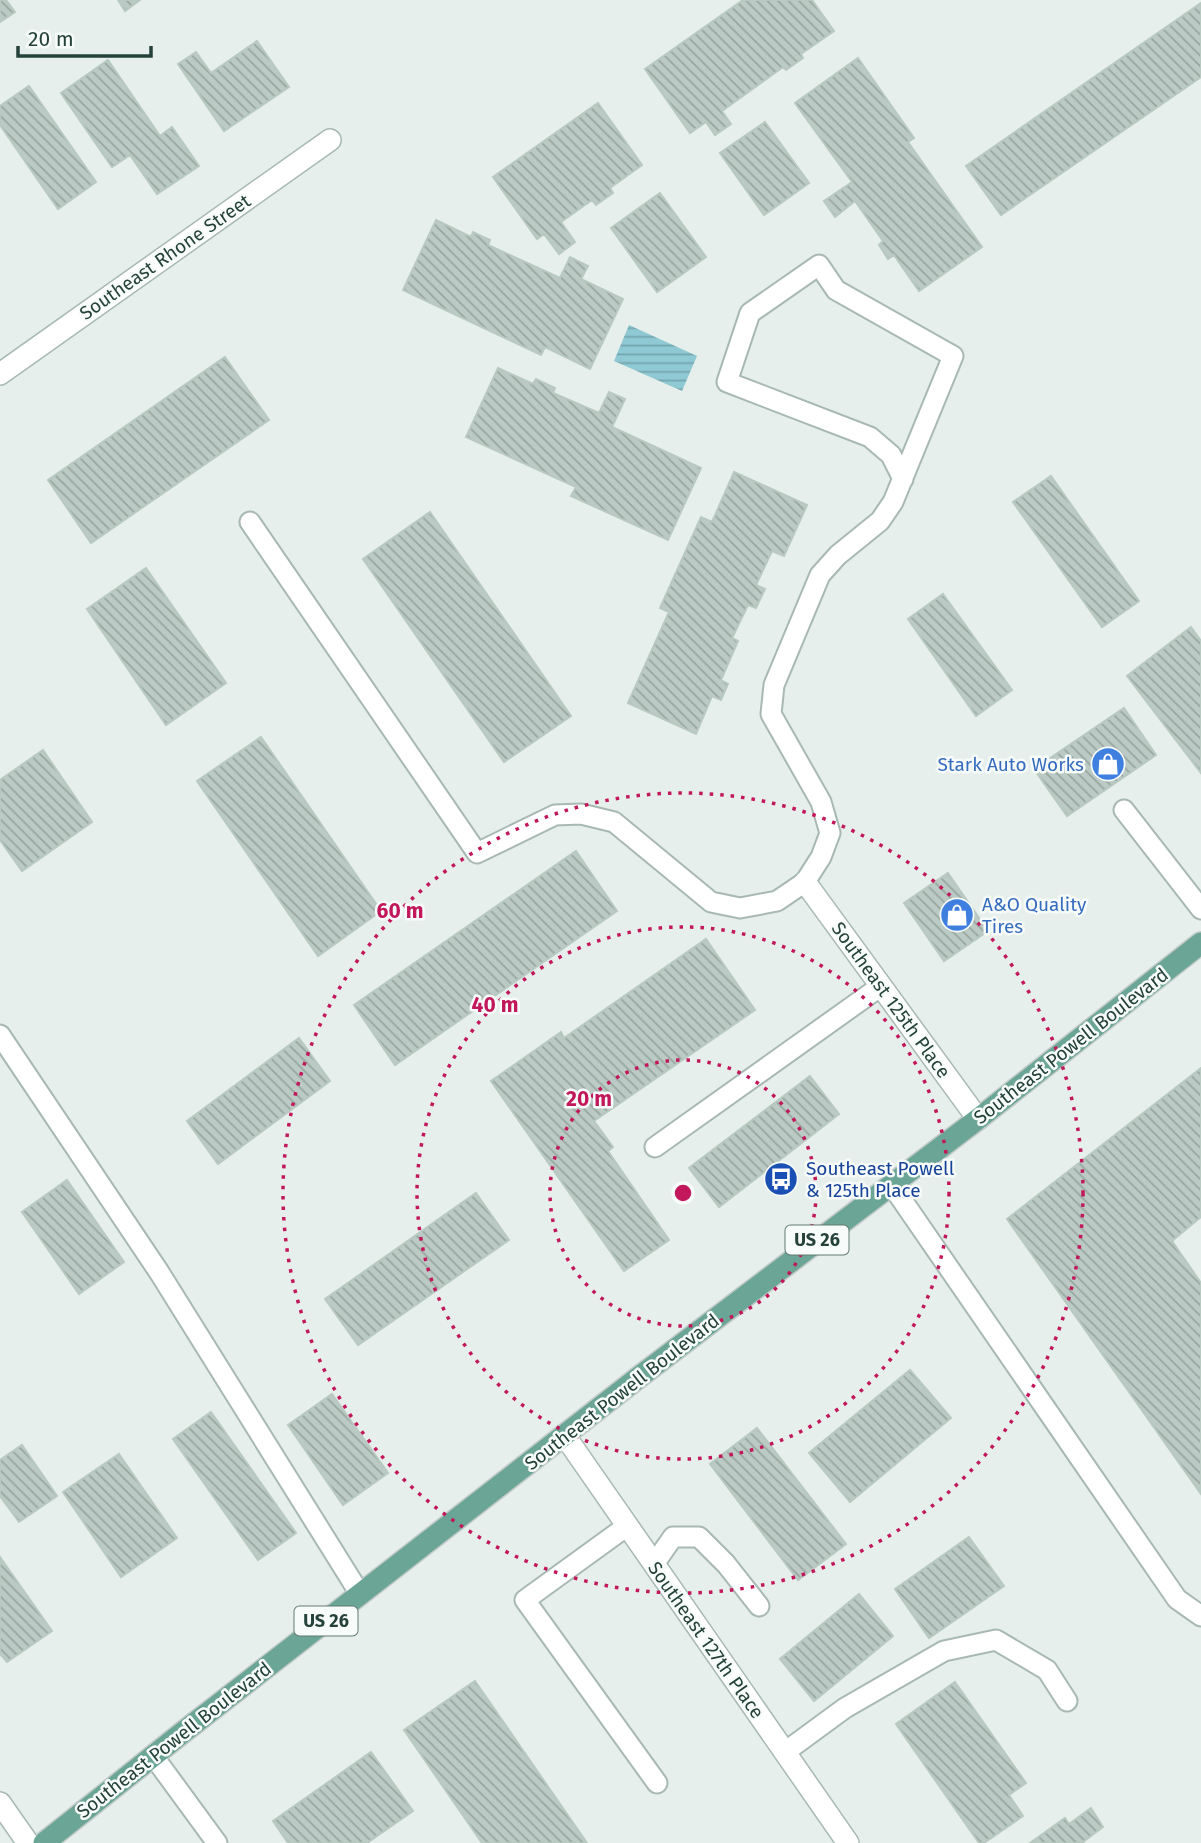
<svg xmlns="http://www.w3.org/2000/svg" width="1201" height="1843" font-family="'Fira Sans',sans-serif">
<defs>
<pattern id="water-rules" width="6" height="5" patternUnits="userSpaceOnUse" patternTransform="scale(1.75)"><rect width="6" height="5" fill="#8ec9d4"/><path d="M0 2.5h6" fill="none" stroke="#74a5ad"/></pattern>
<pattern id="building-back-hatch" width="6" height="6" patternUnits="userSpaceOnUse" patternTransform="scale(1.75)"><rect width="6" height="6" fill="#bbcac4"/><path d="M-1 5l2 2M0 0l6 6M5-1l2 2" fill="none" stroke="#98a6a0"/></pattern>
</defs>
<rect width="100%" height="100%" fill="#e6efeb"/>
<!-- water -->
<path fill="url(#water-rules)" d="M629 325 697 356 682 391 614 361Z"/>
<!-- building -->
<path fill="url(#building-back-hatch)" stroke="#b8c9c2" stroke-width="2" d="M0 0H6L15 12 0 22Z
M118 0H140L125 11Z
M743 0H812L834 31 801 54 803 58 786 70 783 67 722 111 731 124 715 135 706 122 690 133 645 69Z
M1201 3V77L1001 215 966 166Z
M257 41 289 87 224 131 178 64 196 52 211 73Z
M858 58 914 138 908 142 982 247 919 291 894 255 888 259 879 245 883 241 855 201 835 217 824 201 852 182 795 103Z
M108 60 160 136 172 127 199 166 157 194 130 155 112 167 61 93Z
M29 86 96 182 58 209 0 125V106Z
M598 103 642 165 610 188 613 193 596 205 592 200 561 222 575 242 559 254 544 234 537 239 493 177Z
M765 122 809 183 764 215 720 153Z
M660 193 706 257 657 292 611 228Z
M436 220 471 237 473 232 490 240 488 245 560 278 570 257 588 266 581 279 623 299 590 369 545 347 541 355 403 290Z
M225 357 269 420 91 543 48 480Z
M498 368 533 384 536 379 555 388 553 393 599 413 609 392 625 399 612 427 701 468 668 540 571 496 576 487 466 437Z
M734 472 807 505 784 556 772 551 756 585 765 589 756 608 748 605 732 638 738 641 721 680 728 684 721 700 712 696 696 734 628 703 669 612 660 608 701 517 712 522Z
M1051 476 1139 601 1102 627 1013 502Z
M430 512 571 716 504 762 363 559Z
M146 568 226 683 166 725 87 609Z
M943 594 1012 690 976 716 908 619Z
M1191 627 1201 641V773L1127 676Z
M1124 708 1156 755 1067 816 1034 769Z
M261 737 381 911 318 956 197 781Z
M43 750 92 822 22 871 0 840V780Z
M576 851 617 911 395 1065 354 1005Z
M948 873 988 931 944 961 904 903Z
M706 939 755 1010 594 1121 613 1147 608 1151 669 1240 624 1271 491 1081 561 1032 564 1038Z
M299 1038 330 1081 218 1164 187 1121Z
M1201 1068V1217L1172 1241 1201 1283V1494L1007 1219Z
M810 1076 839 1114 719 1207 689 1168Z
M67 1180 124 1262 79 1294 22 1212Z
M476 1193 509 1240 358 1345 325 1299Z
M910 1370 951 1418 850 1502 809 1453Z
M332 1394 388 1473 343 1505 288 1425Z
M211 1412 296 1533 258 1560 173 1439Z
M757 1428 846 1544 798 1580 710 1464Z
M22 1445 57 1496 19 1522 0 1496V1460Z
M119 1454 177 1538 121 1577 63 1492Z
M969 1537 1004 1586 929 1638 895 1589Z
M0 1557 52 1631 7 1662 0 1654Z
M859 1594 893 1636 814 1701 780 1659Z
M475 1681 587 1843H482L404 1730Z
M955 1682 1026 1783 1009 1795 1023 1816 984 1843H979L896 1724Z
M371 1752 413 1811 367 1843H288L273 1821Z
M1091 1808 1103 1827 1083 1842 1084 1843H1030L1065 1818 1069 1824Z"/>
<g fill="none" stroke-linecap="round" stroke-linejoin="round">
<!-- service casing -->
<g stroke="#a8b8b2" stroke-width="23">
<path id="service" d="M250 522 477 853 555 815 581 814 614 822 711 902 740 908 777 901 805 882 821 857 830 833 821 802 771 714 774 685 820 575 838 555 880 521 893 502 953 356 836 290 819 265 750 313 727 382 870 437 891 455 903 479
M1124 810 1201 909
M0 1035 159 1272 360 1594
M655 1147 881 986
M891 1184 1177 1599 1201 1616
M627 1526 525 1600 657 1783
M654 1564 673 1537H699L726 1564 759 1606
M785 1752 845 1708 944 1651 996 1640 1047 1670 1067 1701
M154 1757 217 1843"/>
</g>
<!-- minor casing -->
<g stroke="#a8b8b2" stroke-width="24">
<path id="minor" d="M0 374 330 140
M805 882 978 1119
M565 1436 848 1843
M0 1803 28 1843"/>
</g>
<!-- primary casing -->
<g stroke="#c2cac8" stroke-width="24">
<path id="primary" d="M44 1843 182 1733 639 1377 978 1119 1201 943"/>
</g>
<!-- service -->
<use href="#service" stroke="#fff" stroke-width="19"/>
<!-- minor -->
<use href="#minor" stroke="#fff" stroke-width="21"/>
<!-- primary -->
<use href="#primary" stroke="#6aa596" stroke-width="21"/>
</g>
<!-- distance rings -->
<g fill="none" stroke="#c2185b" stroke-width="3.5" stroke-dasharray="3.5 7">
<circle cx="683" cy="1193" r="133"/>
<circle cx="683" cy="1193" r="266"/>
<circle cx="683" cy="1193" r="400"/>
</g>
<!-- icons -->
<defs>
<g id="shop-disc" transform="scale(1.75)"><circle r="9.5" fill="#3f7fe0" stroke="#f7fbf9"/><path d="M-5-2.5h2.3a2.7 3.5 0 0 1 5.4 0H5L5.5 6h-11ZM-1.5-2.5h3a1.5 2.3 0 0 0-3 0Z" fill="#fff"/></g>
<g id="bus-disc" transform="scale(1.75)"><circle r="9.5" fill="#1a4fb4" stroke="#f7fbf9"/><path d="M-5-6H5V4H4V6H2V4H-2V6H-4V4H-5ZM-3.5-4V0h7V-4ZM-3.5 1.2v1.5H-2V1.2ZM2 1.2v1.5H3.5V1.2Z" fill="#fff"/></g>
</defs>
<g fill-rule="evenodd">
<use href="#shop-disc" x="1108" y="764"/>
<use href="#shop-disc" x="957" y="915"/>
<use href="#bus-disc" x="781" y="1179"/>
</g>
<g text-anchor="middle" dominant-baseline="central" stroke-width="5" stroke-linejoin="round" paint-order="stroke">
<!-- shield labels -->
<g fill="#f7fbf9" stroke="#637a73" stroke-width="2">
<rect x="785.5" y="1225.5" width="63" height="29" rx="5"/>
<rect x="294.5" y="1606.5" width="63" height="29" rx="5"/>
</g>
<g font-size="18" font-weight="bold" fill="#24423a">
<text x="817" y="1240">US 26</text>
<text x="326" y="1621">US 26</text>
</g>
<!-- street labels -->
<g font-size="19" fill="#24423a" stroke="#f7fbf9">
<text transform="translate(165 257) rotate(-35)">Southeast Rhone Street</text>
<text transform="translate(891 1000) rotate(54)">Southeast 125th Place</text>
<text transform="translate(1071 1046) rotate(-38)">Southeast Powell Boulevard</text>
<text transform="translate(622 1392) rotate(-38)">Southeast Powell Boulevard</text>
<text transform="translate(706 1640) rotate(55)">Southeast 127th Place</text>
<text transform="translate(174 1740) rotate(-38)">Southeast Powell Boulevard</text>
</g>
<!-- shop labels -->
<g font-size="19" fill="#366cbe" stroke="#f7fbf9" text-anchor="end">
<text x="1084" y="764">Stark Auto Works</text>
<text x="982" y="904" text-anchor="start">A&amp;O Quality<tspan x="982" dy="22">Tires</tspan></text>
</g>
<!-- transit labels -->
<g font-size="19" fill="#164399" stroke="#f7fbf9" text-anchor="start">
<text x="806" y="1168">Southeast Powell<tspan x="806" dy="22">&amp; 125th Place</tspan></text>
</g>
</g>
<circle cx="683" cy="1193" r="10" fill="#c2185b" stroke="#f7fbf9" stroke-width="3.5"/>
<g font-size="21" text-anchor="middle" font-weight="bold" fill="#c2185b" stroke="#f7fbf9" stroke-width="5" stroke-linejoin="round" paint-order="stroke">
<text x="400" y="918">60 m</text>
<text x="495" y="1012">40 m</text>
<text x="589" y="1106">20 m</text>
</g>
<!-- scale -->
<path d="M18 46v10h133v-10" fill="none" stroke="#24423a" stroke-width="3.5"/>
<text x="28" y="46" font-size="21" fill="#24423a" stroke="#f7fbf9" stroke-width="5" paint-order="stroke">20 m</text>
</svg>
